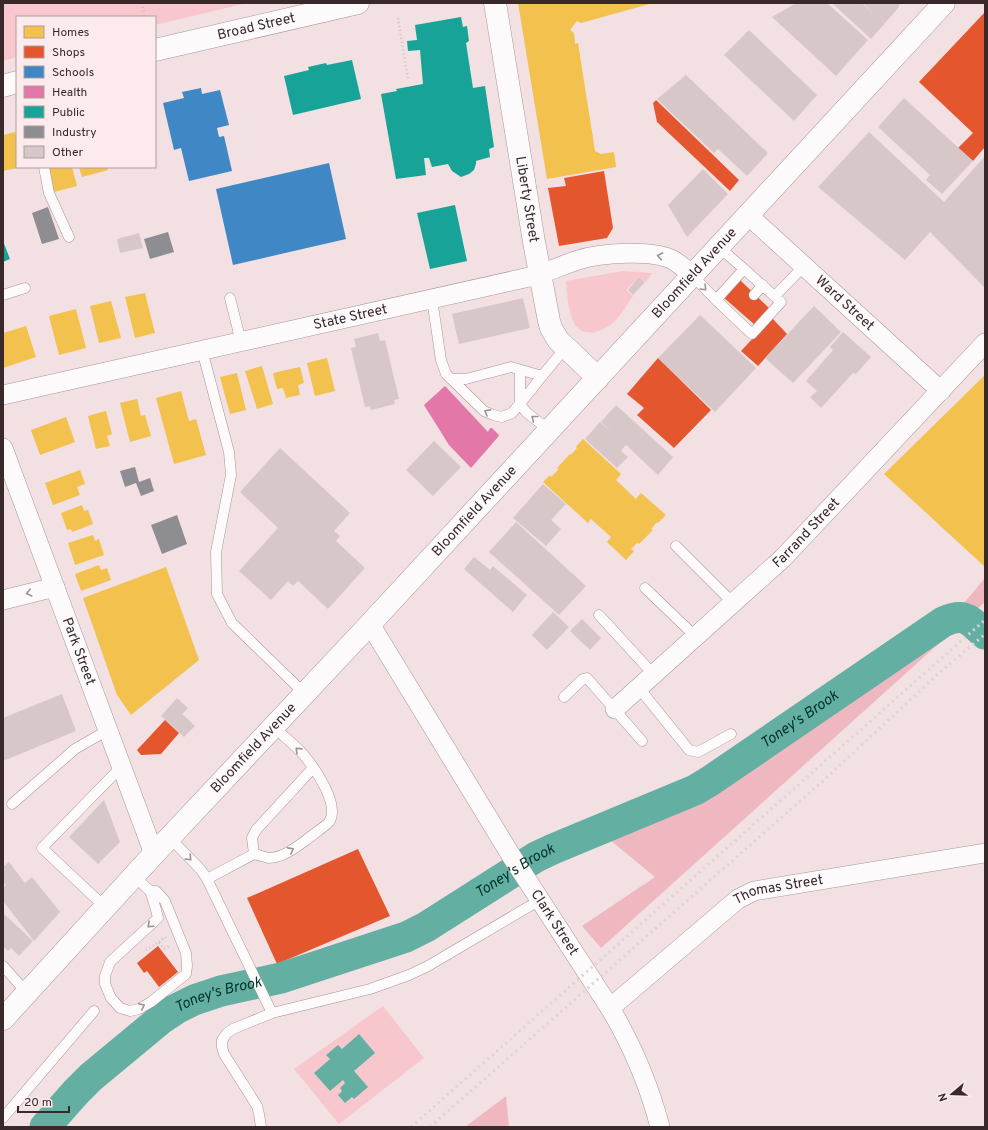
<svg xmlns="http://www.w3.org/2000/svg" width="988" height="1130" font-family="Overpass,sans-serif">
<rect width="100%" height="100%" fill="#f2e0e2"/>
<!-- green -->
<path fill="#f8c7ce" d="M3 3H247L155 25V17H17V57L3 61Z
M623 271 652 273 646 282 639 277 626 290 633 296C627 304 623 312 617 319 605 333 579 341 572 318 568 309 567 292 566 281Z
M383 1006 424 1058 339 1124 294 1069Z"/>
<!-- forest -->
<path fill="#efb8c0" d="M985 578V602L601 948 582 926 655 877 610 840 604 822 699 783 740 753 964 603Z
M506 1096 509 1127H465Z"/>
<!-- water -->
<path fill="#63afa2" d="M359 1034 375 1053 354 1071 368 1087 354 1099 352 1097 345 1103 338 1095 342 1091 340 1088 345 1083 343 1080 330 1091 314 1073 330 1059 326 1055 338 1045 342 1049Z"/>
<!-- homes -->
<path fill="#f2c14e" d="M518 3H653L581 23 577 21 570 30 574 33 575 44 578 43 595 151 601 154 614 152 616 167 547 179Z
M15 132 16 136H17V168L3 171V135Z
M48 167H72L77 186 54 192Z
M79 167H107L108 170 82 177Z
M145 293 155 333 135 338 125 297Z
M111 301 121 338 99 343 90 306Z
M76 309 86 348 59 355 49 316Z
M26 326 36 357 3 368V333Z
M327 358 335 391 315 396 307 363Z
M262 366 273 404 257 409 245 371Z
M300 367 304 383 298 385 300 395 286 398 283 388 277 389 273 373Z
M237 373 246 410 230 414 220 377Z
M985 375V567L884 474Z
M181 391 189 421 196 419 206 455 174 464 156 398Z
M137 399 141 416 145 415 151 436 130 442 120 403Z
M106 411 112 434 107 436 110 446 96 449 88 416Z
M66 417 75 442 40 455 31 430Z
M583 439 621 474 616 480 636 499 641 493 666 515 658 523 657 522 651 529 653 530 639 544 637 543 631 549 634 551 626 560 607 542 611 537 591 519 588 523 543 482 550 475 551 477 559 469 557 468 570 454 571 455 577 448 576 447Z
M80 470 85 484 77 487 80 495 53 505 45 483Z
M82 505 84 511 88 510 93 524 72 532 71 529 67 530 61 513Z
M93 535 95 541 99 539 104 555 75 565 68 543Z
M99 565 101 570 107 568 111 580 81 591 75 574Z
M166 567 199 660 131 715 117 695 83 598Z"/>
<!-- shops -->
<path fill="#e4572e" d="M985 12V147L973 161 958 148 973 133 919 82Z
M656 100 739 180 730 191 657 122 653 103Z
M604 171 613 228 607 238 559 246 548 188 566 186 564 178Z
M739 279 770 309 755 325 723 297Z
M772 318 787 334 758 366 741 351Z
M658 358 711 410 674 448 637 415 644 408 627 394Z
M165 720 179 733 161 754 141 755 137 750Z
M358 849 390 916 277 964 247 898Z
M158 946 178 972 159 987 147 971 144 973 137 963Z"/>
<!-- schools -->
<path fill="#3f88c5" d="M201 88 202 94 220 90 229 125 217 128 219 137 224 136 232 171 189 181 181 148 174 150 163 103 184 98 182 92Z
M329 163 346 239 233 265 216 189Z"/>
<!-- health -->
<path fill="#e377a8" d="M445 386 488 432 490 428H492L499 435 498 437 471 468 449 445 424 405Z"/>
<!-- public -->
<path fill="#17a398" d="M461 17 463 27 467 26 469 41 466 43 473 88 485 86 494 147 489 149 490 157 476 161V164L474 170 469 174 461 177 452 171 448 164 432 167 429 158H424L426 175 396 179 381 94 397 91 396 89 423 84 420 50 408 51 407 41 417 40 415 25Z
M352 60 361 99 293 115 284 76 309 70 308 67 326 63 327 65Z
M455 205 467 261 430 269 417 213Z
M3 241 10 259 3 262Z"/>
<!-- industry -->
<path fill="#8d8d92" d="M48 207 59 239 42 244 32 213Z
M168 232 174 252 150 259 144 239Z
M135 467 139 482 150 478 154 491 141 496 136 483 125 487 120 471Z
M177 515 187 544 162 554 151 525Z"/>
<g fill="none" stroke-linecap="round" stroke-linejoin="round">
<!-- river -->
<path stroke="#63afa2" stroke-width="31" id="s1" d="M45 1127 76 1092 91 1077 161 1019 176 1009 194 1000 221 991 281 978 406 937 426 927 536 857 553 849 695 790 710 781 943 622C965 612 969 620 985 634"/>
</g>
<!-- building -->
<path fill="#d8c7c9" d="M796 3H827L868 40 836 76 772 17Z
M832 3H862L876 16 863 3H901L898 6 899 7 871 39Z
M749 30 817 95 794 121 724 55Z
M686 75 768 153 747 176 718 149 714 153 657 99Z
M904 98 973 161 942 194 926 180 930 175 878 127Z
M869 132 944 202 985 156V288L930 232 905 260 818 187Z
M703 169 728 194 687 237 668 205Z
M139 233 143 248 120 253 117 239Z
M639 277 645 282 633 295 628 290Z
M523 298 530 328 459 344 452 314Z
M814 306 841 332 793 383 765 358Z
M700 315 756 368 715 412 658 358Z
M843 332 871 357 856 374 853 373 821 408 810 397 817 391 806 381 833 350 830 347Z
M378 333 380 341 385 340 399 399 394 400 395 404 371 410 370 406 365 407 351 348 356 347 354 339Z
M616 405 673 457 658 475 626 445 621 451 628 457 617 468 585 439 600 422 613 433 601 422Z
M434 441 461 467 433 496 406 470Z
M280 448 350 513 334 531 340 536 336 541 365 568 328 609 298 581 293 586 288 581 271 600 239 571 278 528 240 492Z
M543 484 566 504 551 520 561 529 546 546 513 518Z
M516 522 586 586 559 615 489 552Z
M474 557 490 570 493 566 527 595 513 612 464 569Z
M553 612 569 627 547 650 532 635Z
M582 619 601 638 590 650 570 631Z
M62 694 76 731 3 761V718Z
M177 698 188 708 182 714 195 726 184 737 161 716Z
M104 800 120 842 98 864 69 837Z
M9 862 25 883 32 877 60 912 34 941 3 901V887L6 885 3 881V867Z
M3 913 33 941 19 956 11 948 8 951 4 947 3 949Z"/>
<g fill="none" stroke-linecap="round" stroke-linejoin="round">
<!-- service casing -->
<g stroke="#a69698" stroke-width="11">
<path id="service" d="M44 167 49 193 69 237
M719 247 744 269
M744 269 781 302 752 334 716 300Z
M692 275 716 300
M3 295 25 288
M754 295 763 285
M775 296 804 266
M230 298 241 342
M432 299 441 360 446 374 484 411 493 415 502 417 512 413 532 389 538 381 566 347
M202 350 229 452 231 475 216 552 217 594 232 623 305 694
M520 370V404L526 412 549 430
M451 379H466L511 367 542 376
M676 546 733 603
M645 588 696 637
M599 615 654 675
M639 688 689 750 698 752 731 734
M564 697 583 679 587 678 642 741
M12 804 75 749 108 730
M170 838 201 870 207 879 272 1013
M254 854C259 855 264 857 269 858 282 858 295 848 305 841 310 836 325 827 329 822 341 805 314 767 303 754 294 744 283 736 274 727
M134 876 150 891 155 906 158 918 110 962 105 976V984L111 998 120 1008 130 1011 139 1009 151 1002 186 974 187 966 186 953 165 901 156 891H150
M207 879 254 854 252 838 256 830 313 768
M105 907 42 848 122 766
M3 966 27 993
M3 1118 94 1011
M261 1127 259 1114 257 1106 224 1054 222 1047V1040L227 1033 233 1029 272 1013 370 989 409 975 428 966 540 900"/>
</g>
<!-- minor casing -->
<g stroke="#a69698" stroke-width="20">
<g id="minor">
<path id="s2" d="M748 215 941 391"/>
<path id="s3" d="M3 395 525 278C544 274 560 266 578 260 600 253 653 249 673 260 680 264 686 270 692 275"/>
<path id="s4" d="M3 448 154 854"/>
<path d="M3 600 55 587"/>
<path id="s5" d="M370 624 512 857 610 1008C632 1045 649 1085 660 1127"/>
<path id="s6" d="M615 709 783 558 985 343"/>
<path id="s7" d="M610 1008 738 899 754 891 985 853"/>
</g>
</g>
<!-- tertiary casing -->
<g stroke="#a69698" stroke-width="23">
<g id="tertiary">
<path id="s8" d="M495 3 534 242 549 321 551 328 558 340 598 378"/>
</g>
</g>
<!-- primary casing -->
<g stroke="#a69698" stroke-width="23">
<g id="primary">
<path id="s9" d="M155 50 358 3"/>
<path d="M3 86 17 82"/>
<path id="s10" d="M3 1019 154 854 370 624 944 3"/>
</g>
</g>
<!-- path -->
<path stroke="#c9c3c4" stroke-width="2.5" stroke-dasharray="1 3" stroke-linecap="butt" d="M142 3 145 17
M3 6 6 3
M398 18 408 80
M159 942 165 937 166 939
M146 950 159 942 164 949 169 946"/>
<!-- service -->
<use href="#service" stroke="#fdfafb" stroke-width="10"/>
<!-- minor -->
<use href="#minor" stroke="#fdfafb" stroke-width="19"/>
<!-- tertiary -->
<use href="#tertiary" stroke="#fdfafb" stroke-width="22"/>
<!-- primary -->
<use href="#primary" stroke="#fdfafb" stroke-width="22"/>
<!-- rail -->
<path stroke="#dad5d5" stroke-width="3" stroke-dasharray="2 4" stroke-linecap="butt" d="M411 1127 985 620
M430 1127 823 781 938 674 985 634"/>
</g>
<!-- one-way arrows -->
<defs><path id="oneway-chevron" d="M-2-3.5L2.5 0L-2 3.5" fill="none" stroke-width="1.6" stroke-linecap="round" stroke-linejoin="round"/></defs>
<g stroke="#9b9293">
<use href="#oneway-chevron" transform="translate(660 256) rotate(-168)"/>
<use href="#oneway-chevron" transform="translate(704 288) rotate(46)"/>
<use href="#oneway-chevron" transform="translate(487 412) rotate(-151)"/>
<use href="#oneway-chevron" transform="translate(534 418) rotate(-142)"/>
<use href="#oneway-chevron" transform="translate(29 593) rotate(166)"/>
<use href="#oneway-chevron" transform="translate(298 750) rotate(-136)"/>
<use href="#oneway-chevron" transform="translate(291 850) rotate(-28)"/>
<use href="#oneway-chevron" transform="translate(189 858) rotate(46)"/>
<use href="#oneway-chevron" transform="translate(150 925) rotate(138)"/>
<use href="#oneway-chevron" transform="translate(142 1006) rotate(-25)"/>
</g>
<g text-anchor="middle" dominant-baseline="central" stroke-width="4" stroke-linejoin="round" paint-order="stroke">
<!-- street labels -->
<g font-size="14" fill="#39292b" stroke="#fceaec">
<text stroke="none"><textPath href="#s9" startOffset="104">Broad Street</textPath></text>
<text stroke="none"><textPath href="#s8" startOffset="199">Liberty Street</textPath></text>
<text stroke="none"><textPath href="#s10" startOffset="1017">Bloomfield Avenue</textPath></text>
<text stroke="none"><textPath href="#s2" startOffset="131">Ward Street</textPath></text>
<text stroke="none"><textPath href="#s3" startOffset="356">State Street</textPath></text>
<text stroke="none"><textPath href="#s10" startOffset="693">Bloomfield Avenue</textPath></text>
<text stroke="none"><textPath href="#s6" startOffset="260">Farrand Street</textPath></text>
<text stroke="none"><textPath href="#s4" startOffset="217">Park Street</textPath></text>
<text stroke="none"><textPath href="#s10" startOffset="369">Bloomfield Avenue</textPath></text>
<text stroke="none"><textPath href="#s7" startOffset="210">Thomas Street</textPath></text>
<text stroke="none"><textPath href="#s5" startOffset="351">Clark Street</textPath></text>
</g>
<!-- water labels -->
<g font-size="15" font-style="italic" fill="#00312a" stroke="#fceaec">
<text stroke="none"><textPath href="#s1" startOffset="870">Toney's Brook</textPath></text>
<text stroke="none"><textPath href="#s1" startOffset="546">Toney's Brook</textPath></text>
<text stroke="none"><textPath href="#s1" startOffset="222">Toney's Brook</textPath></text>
</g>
</g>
<!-- border -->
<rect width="988" height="1130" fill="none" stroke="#39292b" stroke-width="8"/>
<!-- legend -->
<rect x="16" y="16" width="140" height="152" fill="#fceaec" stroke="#ae9d9f"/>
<rect x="24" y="26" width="20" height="12" fill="#f2c14e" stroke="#ae9d9f"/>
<text x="52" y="36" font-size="12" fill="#39292b">Homes</text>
<rect x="24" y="46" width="20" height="12" fill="#e4572e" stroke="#ae9d9f"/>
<text x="52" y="56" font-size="12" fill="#39292b">Shops</text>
<rect x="24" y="66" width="20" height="12" fill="#3f88c5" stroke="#ae9d9f"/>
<text x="52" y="76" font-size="12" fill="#39292b">Schools</text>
<rect x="24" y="86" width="20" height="12" fill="#e377a8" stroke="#ae9d9f"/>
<text x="52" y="96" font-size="12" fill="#39292b">Health</text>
<rect x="24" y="106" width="20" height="12" fill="#17a398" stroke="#ae9d9f"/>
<text x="52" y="116" font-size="12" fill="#39292b">Public</text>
<rect x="24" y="126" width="20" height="12" fill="#8d8d92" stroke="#ae9d9f"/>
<text x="52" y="136" font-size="12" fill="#39292b">Industry</text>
<rect x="24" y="146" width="20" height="12" fill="#d8c7c9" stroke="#ae9d9f"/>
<text x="52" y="156" font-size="12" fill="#39292b">Other</text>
<!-- north arrow -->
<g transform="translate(952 1094) rotate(251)" stroke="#fceaec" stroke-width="3" paint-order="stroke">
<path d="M0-3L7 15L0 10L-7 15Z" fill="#39292b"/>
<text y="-6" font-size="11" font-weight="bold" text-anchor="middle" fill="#39292b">N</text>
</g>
<!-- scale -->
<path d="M18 1106v6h51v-6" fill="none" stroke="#39292b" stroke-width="2"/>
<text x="24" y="1106" font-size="12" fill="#39292b" stroke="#fceaec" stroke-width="3" paint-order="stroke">20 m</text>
</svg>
